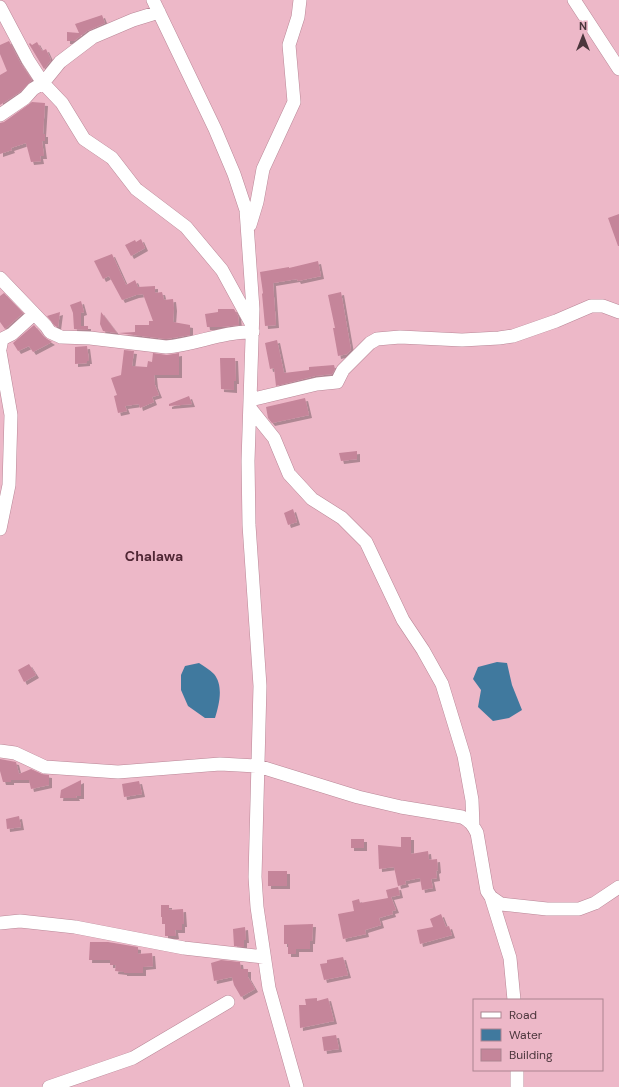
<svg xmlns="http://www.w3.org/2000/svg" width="619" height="1087" font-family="'DM Sans',sans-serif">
<defs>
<filter id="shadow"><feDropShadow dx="3" dy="3" stdDeviation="0" flood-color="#0004"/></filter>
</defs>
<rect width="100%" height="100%" fill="#edb8c8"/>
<!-- water -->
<path fill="#40799e" d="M497 662 507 663 512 685 522 710 509 718 493 721 478 707 481 690 473 679 478 667Z
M199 663C204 666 210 670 214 674 224 686 219 705 215 718H205L188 706 181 690V675L185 666Z"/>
<!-- building -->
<path fill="#c5859a" filter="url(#shadow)" d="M102 15 105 23 87 31 74 41H67V32L79 33 75 24Z
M9 41 21 64 32 80 20 92 0 105V75L7 71 0 54V45Z
M37 42 42 51 46 49 51 60 44 69 29 44 30 43 32 45Z
M32 102 45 103 43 134H45V141H42L44 156H40L41 161 31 162 26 143 11 148 12 150 0 154V123L4 122Z
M619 214V246H618L608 218Z
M141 239 145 248 131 256 125 245 135 240 136 242Z
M112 254 126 285 135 280 138 287 155 286V293L162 292 164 300 173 299 174 308 173 322 190 325V335L166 339 118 333 135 332V325H149V321H153L143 294 136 295 122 300 109 276 103 279 94 261Z
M318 261 321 276 298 281 297 279 273 283 276 325 265 326 262 294 263 293 260 272 289 267V268Z
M341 292 351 350 347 354 338 356 333 328H335L328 295Z
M4 293 23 313 5 329 0 322V296Z
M81 301 84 312 81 313V326H88V330L74 329 73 313 70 305Z
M218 309H234L238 316 239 325 221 327H207L205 314 218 312Z
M60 312 58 327 55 326 47 316Z
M101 312 117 333 103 331 100 324Z
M34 325 44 337 52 342 33 352 29 346 18 351 13 343Z
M277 340 284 373 309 370V367L334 365 335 369 332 374 315 376 276 386 274 368 270 369 265 343Z
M87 346 89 361H87V363L75 364V347Z
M124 350 134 351 132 366 147 367 148 361 152 362 153 353 167 355 179 353V375H154L155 385 159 395 152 397 154 402 140 408 139 404 125 406 127 411 118 413 114 396 117 395 111 378 121 375Z
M220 358H235L236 381H234V390L221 389Z
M189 396 192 404 169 406V404Z
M305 398 309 415 272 423 268 418 266 407Z
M357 451V459L341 461 339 453Z
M293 509 297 522 288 525 284 513Z
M29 664 36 675 24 682 18 670Z
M0 759 16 762 19 774 31 769 42 774 49 775V785L31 789 29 780H11V782H3L0 771Z
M81 780V796H76L77 798H60L61 790Z
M139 781 142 794 124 797 122 784Z
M19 816 21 827 7 829 6 819Z
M401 837H411V854L428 851 429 860 437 859 438 870 436 871 437 878 431 879 433 888 422 890 420 878 405 881 406 884 398 886 394 867 379 869 378 845 401 847Z
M351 839H364V848H351Z
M268 871H287V886H268Z
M398 887 400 895 391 897 396 910 392 911 393 914 379 918 381 925 365 930 366 934 343 939 338 914 354 911 352 901 359 899 360 903 388 898 386 890Z
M161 905H169V910L183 909 184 924H182V930H175L176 936H165V924H162V917H161Z
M441 914 446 927 449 926 452 935 420 944 417 930 433 927 430 919Z
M313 924 312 941H310V949H296V954H288V944H284V925Z
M245 927 246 940H244V947L234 946 233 929Z
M90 942H108L138 947V954L152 953 153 966 143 967V973H124V972L115 971 116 965H110V960H89Z
M343 957 348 975 324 980 320 964 327 963V960Z
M221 960 240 962 241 969H248V977L255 989 241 997 234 985 232 977 214 981 211 963Z
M317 998V1001L328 998 334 1021 300 1028 299 1005H306L305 999Z
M336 1035 339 1049 324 1051 322 1037Z"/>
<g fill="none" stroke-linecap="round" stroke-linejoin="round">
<!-- minor casing -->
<g stroke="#b98797" stroke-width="14">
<path id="minor" d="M153 0 215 129 234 174 246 210 253 309 248 461 249 525 260 686 255 877 257 907 269 988 297 1087
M574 0 619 69
M0 7 28 60 43 83 62 103 84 139 112 158 136 189 186 227 191 233 222 270 252 325
M0 115 25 98 33 89 43 83 60 62 93 37 133 20 159 12
M250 225 257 202 263 169 294 102 289 45 298 17 300 0
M0 278 46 326 50 332 61 337 90 338 166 347C195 345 223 331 253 332
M0 349 2 339 12 334 34 314
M0 352 11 415 9 485 0 529
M250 400 317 384 337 382 343 370 370 343 377 339 400 337 462 340 499 338 513 336 556 321 591 306H603L619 312
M250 408 274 438 289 474 312 499 342 518 366 542 403 620 423 650 442 684 464 756 472 800 473 826
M0 751 15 753 45 767 60 768 118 772 220 764 258 766 358 797 401 807 462 817C470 821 473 825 477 833L487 891 491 897 510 958 514 1000
M491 897 501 904 547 909H579L595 903 619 887
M0 923 20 921 75 927 184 948 264 957
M49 1087 133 1058 228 1002
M517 1087V1070"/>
</g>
<!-- minor -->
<use href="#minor" stroke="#fff" stroke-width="13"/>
</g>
<g text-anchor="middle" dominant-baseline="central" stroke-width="3" stroke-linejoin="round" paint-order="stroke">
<!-- quarter labels -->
<g font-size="14" font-weight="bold" fill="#512836" stroke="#edb8c8">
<text x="154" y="556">Chalawa</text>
</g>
</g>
<!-- legend -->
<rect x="473" y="999" width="130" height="72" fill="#edb8c8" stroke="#ac8490"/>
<rect x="481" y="1012" width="20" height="6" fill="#ffffff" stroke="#ac8490"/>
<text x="509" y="1019" font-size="12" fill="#4b363c">Road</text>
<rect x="481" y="1029" width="20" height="12" fill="#40799e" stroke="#ac8490"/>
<text x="509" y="1039" font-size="12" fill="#4b363c">Water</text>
<rect x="481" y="1049" width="20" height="12" fill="#c5859a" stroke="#ac8490"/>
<text x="509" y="1059" font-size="12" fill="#4b363c">Building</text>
<!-- north arrow -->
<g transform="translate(583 36)" stroke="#edb8c8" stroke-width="3" paint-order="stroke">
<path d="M0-3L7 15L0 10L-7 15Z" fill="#4b363c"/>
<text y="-6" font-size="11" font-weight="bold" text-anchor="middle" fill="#4b363c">N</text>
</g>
</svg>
